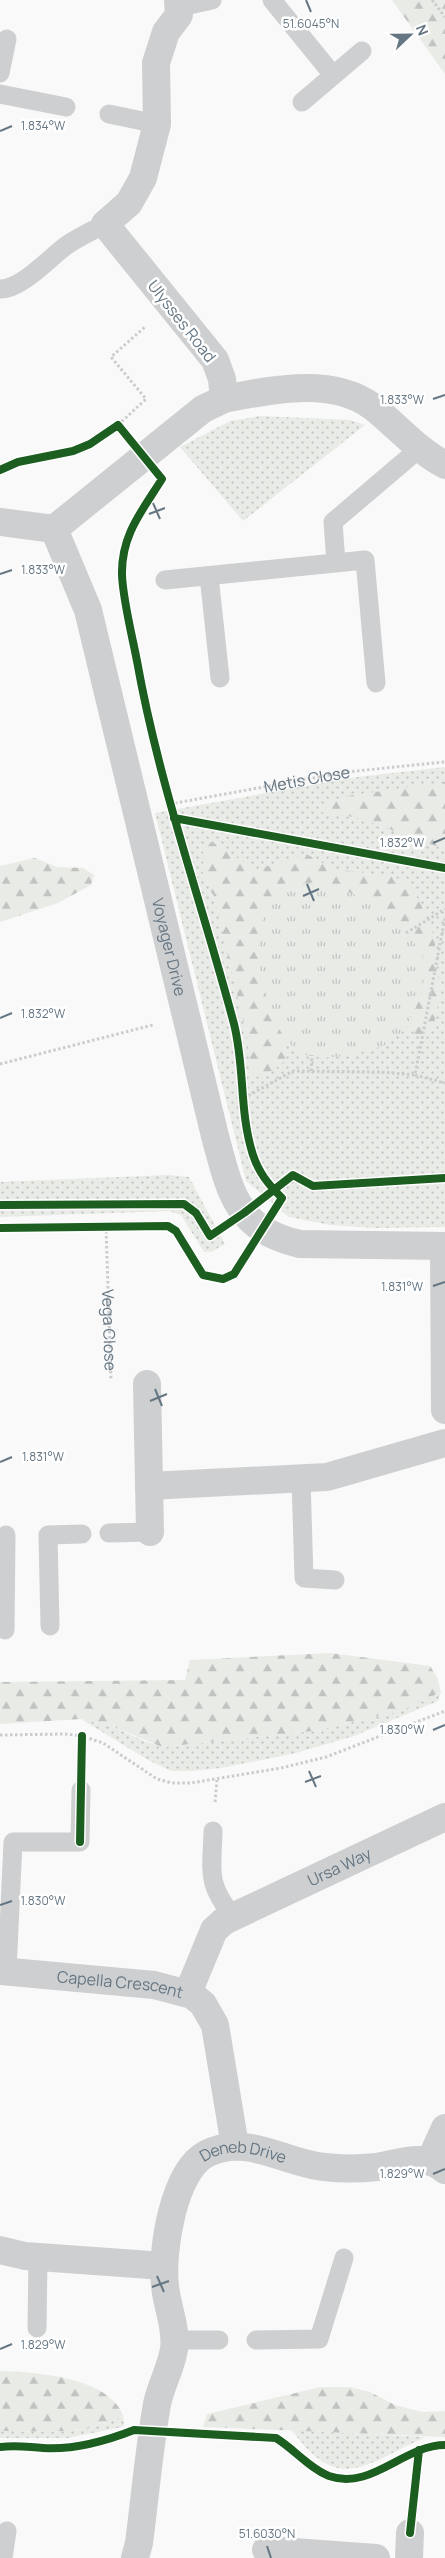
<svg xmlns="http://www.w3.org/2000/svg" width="445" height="2558" font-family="Manrope,sans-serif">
<defs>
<pattern id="grass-dots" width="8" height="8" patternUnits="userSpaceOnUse" patternTransform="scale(1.25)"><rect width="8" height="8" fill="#e8ebe6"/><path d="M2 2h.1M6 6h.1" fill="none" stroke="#c0c3c0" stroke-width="1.8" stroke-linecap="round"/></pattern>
<pattern id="forest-firs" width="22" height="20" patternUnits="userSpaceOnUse" patternTransform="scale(1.25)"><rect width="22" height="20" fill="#e8ebe6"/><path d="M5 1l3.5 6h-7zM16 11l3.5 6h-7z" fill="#c0c3c0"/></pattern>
<pattern id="park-tufts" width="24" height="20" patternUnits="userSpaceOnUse" patternTransform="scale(1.25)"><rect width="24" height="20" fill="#e8ebe6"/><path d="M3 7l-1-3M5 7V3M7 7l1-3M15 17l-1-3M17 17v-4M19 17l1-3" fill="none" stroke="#c0c3c0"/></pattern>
</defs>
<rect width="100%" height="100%" fill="#f9f9f9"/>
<!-- grass -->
<path fill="url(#grass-dots)" d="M260 416 350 420 365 425 243 521 180 447 230 421Z
M445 767V1227L376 1228 330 1225 289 1217 246 1181 155 813 357 777Z
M168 1175 189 1177 225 1244 211 1252H204L181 1215 169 1211 0 1217V1182Z
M441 1692 438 1701 354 1736 296 1753 221 1768 192 1771H171L148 1760 81 1719 109 1725 144 1741 162 1747 313 1731 400 1711Z
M123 2415 124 2425 122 2427 68 2438H0V2431C39 2431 89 2436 123 2415Z
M292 2430 426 2437C367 2462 340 2497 292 2430Z"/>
<!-- forest -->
<path fill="url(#forest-firs)" d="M392 0H445V74Z
M445 782V848C403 839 370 814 325 814L318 809 324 803 347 796Z
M209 842 217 844 255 870 306 854 334 869 391 876 408 884 420 902 434 936 440 997 432 1032 416 1036 412 1030 406 1029 423 990 422 954 402 927 273 1016C289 1048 299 1062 258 1077L251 1073 247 1037 214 896 203 876V848Z
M35 858 57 867 83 868 94 875 91 885 58 903 0 922V866Z
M330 1653 430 1666 437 1677 441 1692 400 1711 313 1731 162 1747 109 1725 81 1719 0 1724V1682L185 1680 190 1660Z
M0 2371C36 2372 108 2377 123 2415 89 2436 39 2431 0 2431Z
M321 2387H350L370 2392 395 2405 422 2412 445 2411V2437L203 2427 207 2414Z"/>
<!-- park -->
<path fill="url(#park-tufts)" d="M323 883C359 893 390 913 413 942 416 945 421 950 422 954 428 972 422 993 415 1009 406 1029 395 1044 373 1049 353 1055 327 1061 306 1055 268 1044 244 935 269 906 275 899 292 886 300 884 307 882 316 883 323 883Z"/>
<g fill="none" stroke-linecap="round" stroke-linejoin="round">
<!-- path -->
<g stroke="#cbcccd" stroke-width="3" stroke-dasharray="2.5 2.5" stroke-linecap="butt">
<path d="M432 0 445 17"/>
<path d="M118 425 146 399 111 357 145 327"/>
<path id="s1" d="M170 804 346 772 445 762"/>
<path d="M406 933 445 909"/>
<path d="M0 1064 153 1025"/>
<path d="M311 1071 312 1055"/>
<path d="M415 1075 445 1083"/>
<path d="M244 1098 293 1071 380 1072 415 1075 445 918"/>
<path id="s2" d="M106 1226 111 1380"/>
<path d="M0 1735 65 1734 82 1736 103 1743 157 1779 172 1783H191L281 1768 326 1757 445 1711"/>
<path d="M81 1761 82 1736"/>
<path d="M215 1802 217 1780"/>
</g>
<!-- lane -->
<path stroke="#cecfd0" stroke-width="19" d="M272 0 333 75
M180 7 212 0
M0 73 7 39
M0 94 66 107
M302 102 362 51
M109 114 157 124
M0 289C21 290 50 257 67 245 79 237 92 231 105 224
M336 563 333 522 420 448
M209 576 220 678
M165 580 365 560 376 683
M301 1479 304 1578 335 1580
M109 1533 150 1532
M50 1626 48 1535 82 1534
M5 1630 6 1535
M213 1831C212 1873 206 1882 233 1917
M7 1971 13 1842H80L81 1790
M37 2328 38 2257
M175 2340H219
M256 2340 319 2339 344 2258
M3 2558 7 2531"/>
<!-- street -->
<g stroke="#cecfd0" stroke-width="28">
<path d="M224 399C271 390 332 376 373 407 397 426 417 450 445 465"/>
<path id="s3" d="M0 522 54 529 88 610 215 1136C230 1191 236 1230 300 1244L445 1246"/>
<path d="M54 529 203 409 224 399 222 379 215 360 105 224 129 203 143 178 157 124 156 63 166 32 179 15 178 0"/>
<path d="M444 1246 445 1410"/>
<path d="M147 1384 150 1532"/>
<path d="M149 1486 327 1477 445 1443"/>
<path id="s4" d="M0 1971 154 1985 192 1995 203 2004 215 2025 235 2146"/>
<path id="s5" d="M188 1993 214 1930 224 1921 445 1817"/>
<path d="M430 2161 445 2128"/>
<path d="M0 2250 25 2256 164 2266"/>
<path d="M266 2550 376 2558"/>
<path id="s6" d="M135 2558 139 2543C145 2497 149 2450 157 2404 161 2385 171 2368 174 2349 177 2328 167 2307 165 2286 161 2252 173 2172 206 2154 246 2133 284 2163 324 2167 341 2169 359 2169 377 2167 401 2163 424 2152 445 2170"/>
<path d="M409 2558 410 2533"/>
</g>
<!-- cycleway casing -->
<g stroke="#fff" stroke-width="11">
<path id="cycleway" d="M0 470 18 462 73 451 90 444 118 425 162 479C142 511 121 535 122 575 123 600 132 635 137 661 159 785 202 903 234 1024 245 1067 239 1112 253 1155 259 1173 268 1184 282 1198L234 1274 223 1279 203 1275 176 1231 168 1226 0 1228
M174 818 445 868
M0 1205 184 1204 196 1213 210 1236 244 1213 293 1175 313 1186 445 1178
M80 1842 82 1736
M0 2447C18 2445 26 2447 43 2448 73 2450 106 2441 134 2430L276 2438C294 2449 309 2468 329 2476 371 2491 404 2445 445 2445
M410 2533 419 2450"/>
</g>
<!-- cycleway -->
<use href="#cycleway" stroke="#1b5e20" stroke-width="8"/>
</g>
<!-- ticks -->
<path fill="none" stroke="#657683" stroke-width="2" d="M306 0 311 12M0 131 12 126M433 399 445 395M153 503 160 519M149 514 165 508M0 574 12 570M433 843 445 838M307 884 314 901M303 896 319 889M0 1018 12 1013M433 1286 445 1282M155 1389 162 1406M150 1401 167 1394M0 1462 12 1457M433 1730 445 1725M309 1771 316 1787M305 1782 321 1776M0 1905 12 1901M433 2174 445 2169M157 2276 164 2292M152 2287 169 2281M0 2349 12 2344M267 2546 271 2558"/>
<g text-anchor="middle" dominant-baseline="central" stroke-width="5" stroke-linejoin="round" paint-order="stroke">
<!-- street labels -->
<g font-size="16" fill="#657683" stroke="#fff">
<text transform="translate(182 321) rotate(52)">Ulysses Road</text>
<text stroke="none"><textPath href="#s1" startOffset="139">Metis Close</textPath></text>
<text stroke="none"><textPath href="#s3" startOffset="489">Voyager Drive</textPath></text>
<text stroke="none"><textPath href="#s2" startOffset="104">Vega Close</textPath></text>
<text stroke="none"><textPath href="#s5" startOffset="209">Ursa Way</textPath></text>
<text stroke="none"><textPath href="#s4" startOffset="121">Capella Crescent</textPath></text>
<text stroke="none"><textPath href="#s6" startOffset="459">Deneb Drive</textPath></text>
</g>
</g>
<g font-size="12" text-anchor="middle" fill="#657683" stroke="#fff" stroke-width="5" stroke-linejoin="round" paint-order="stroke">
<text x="311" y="28">51.6045°N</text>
<text x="43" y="130">1.834°W</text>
<text x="402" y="404">1.833°W</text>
<text x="43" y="574">1.833°W</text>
<text x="402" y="847">1.832°W</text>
<text x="43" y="1018">1.832°W</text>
<text x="402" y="1291">1.831°W</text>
<text x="43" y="1461">1.831°W</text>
<text x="402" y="1734">1.830°W</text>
<text x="43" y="1905">1.830°W</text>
<text x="402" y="2178">1.829°W</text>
<text x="43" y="2349">1.829°W</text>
<text x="267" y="2538">51.6030°N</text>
</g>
<!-- north arrow -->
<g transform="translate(410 35) rotate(68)" stroke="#ffffff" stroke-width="4" paint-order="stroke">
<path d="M0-4L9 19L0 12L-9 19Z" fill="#657683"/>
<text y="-8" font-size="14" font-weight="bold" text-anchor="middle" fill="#657683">N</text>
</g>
</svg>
